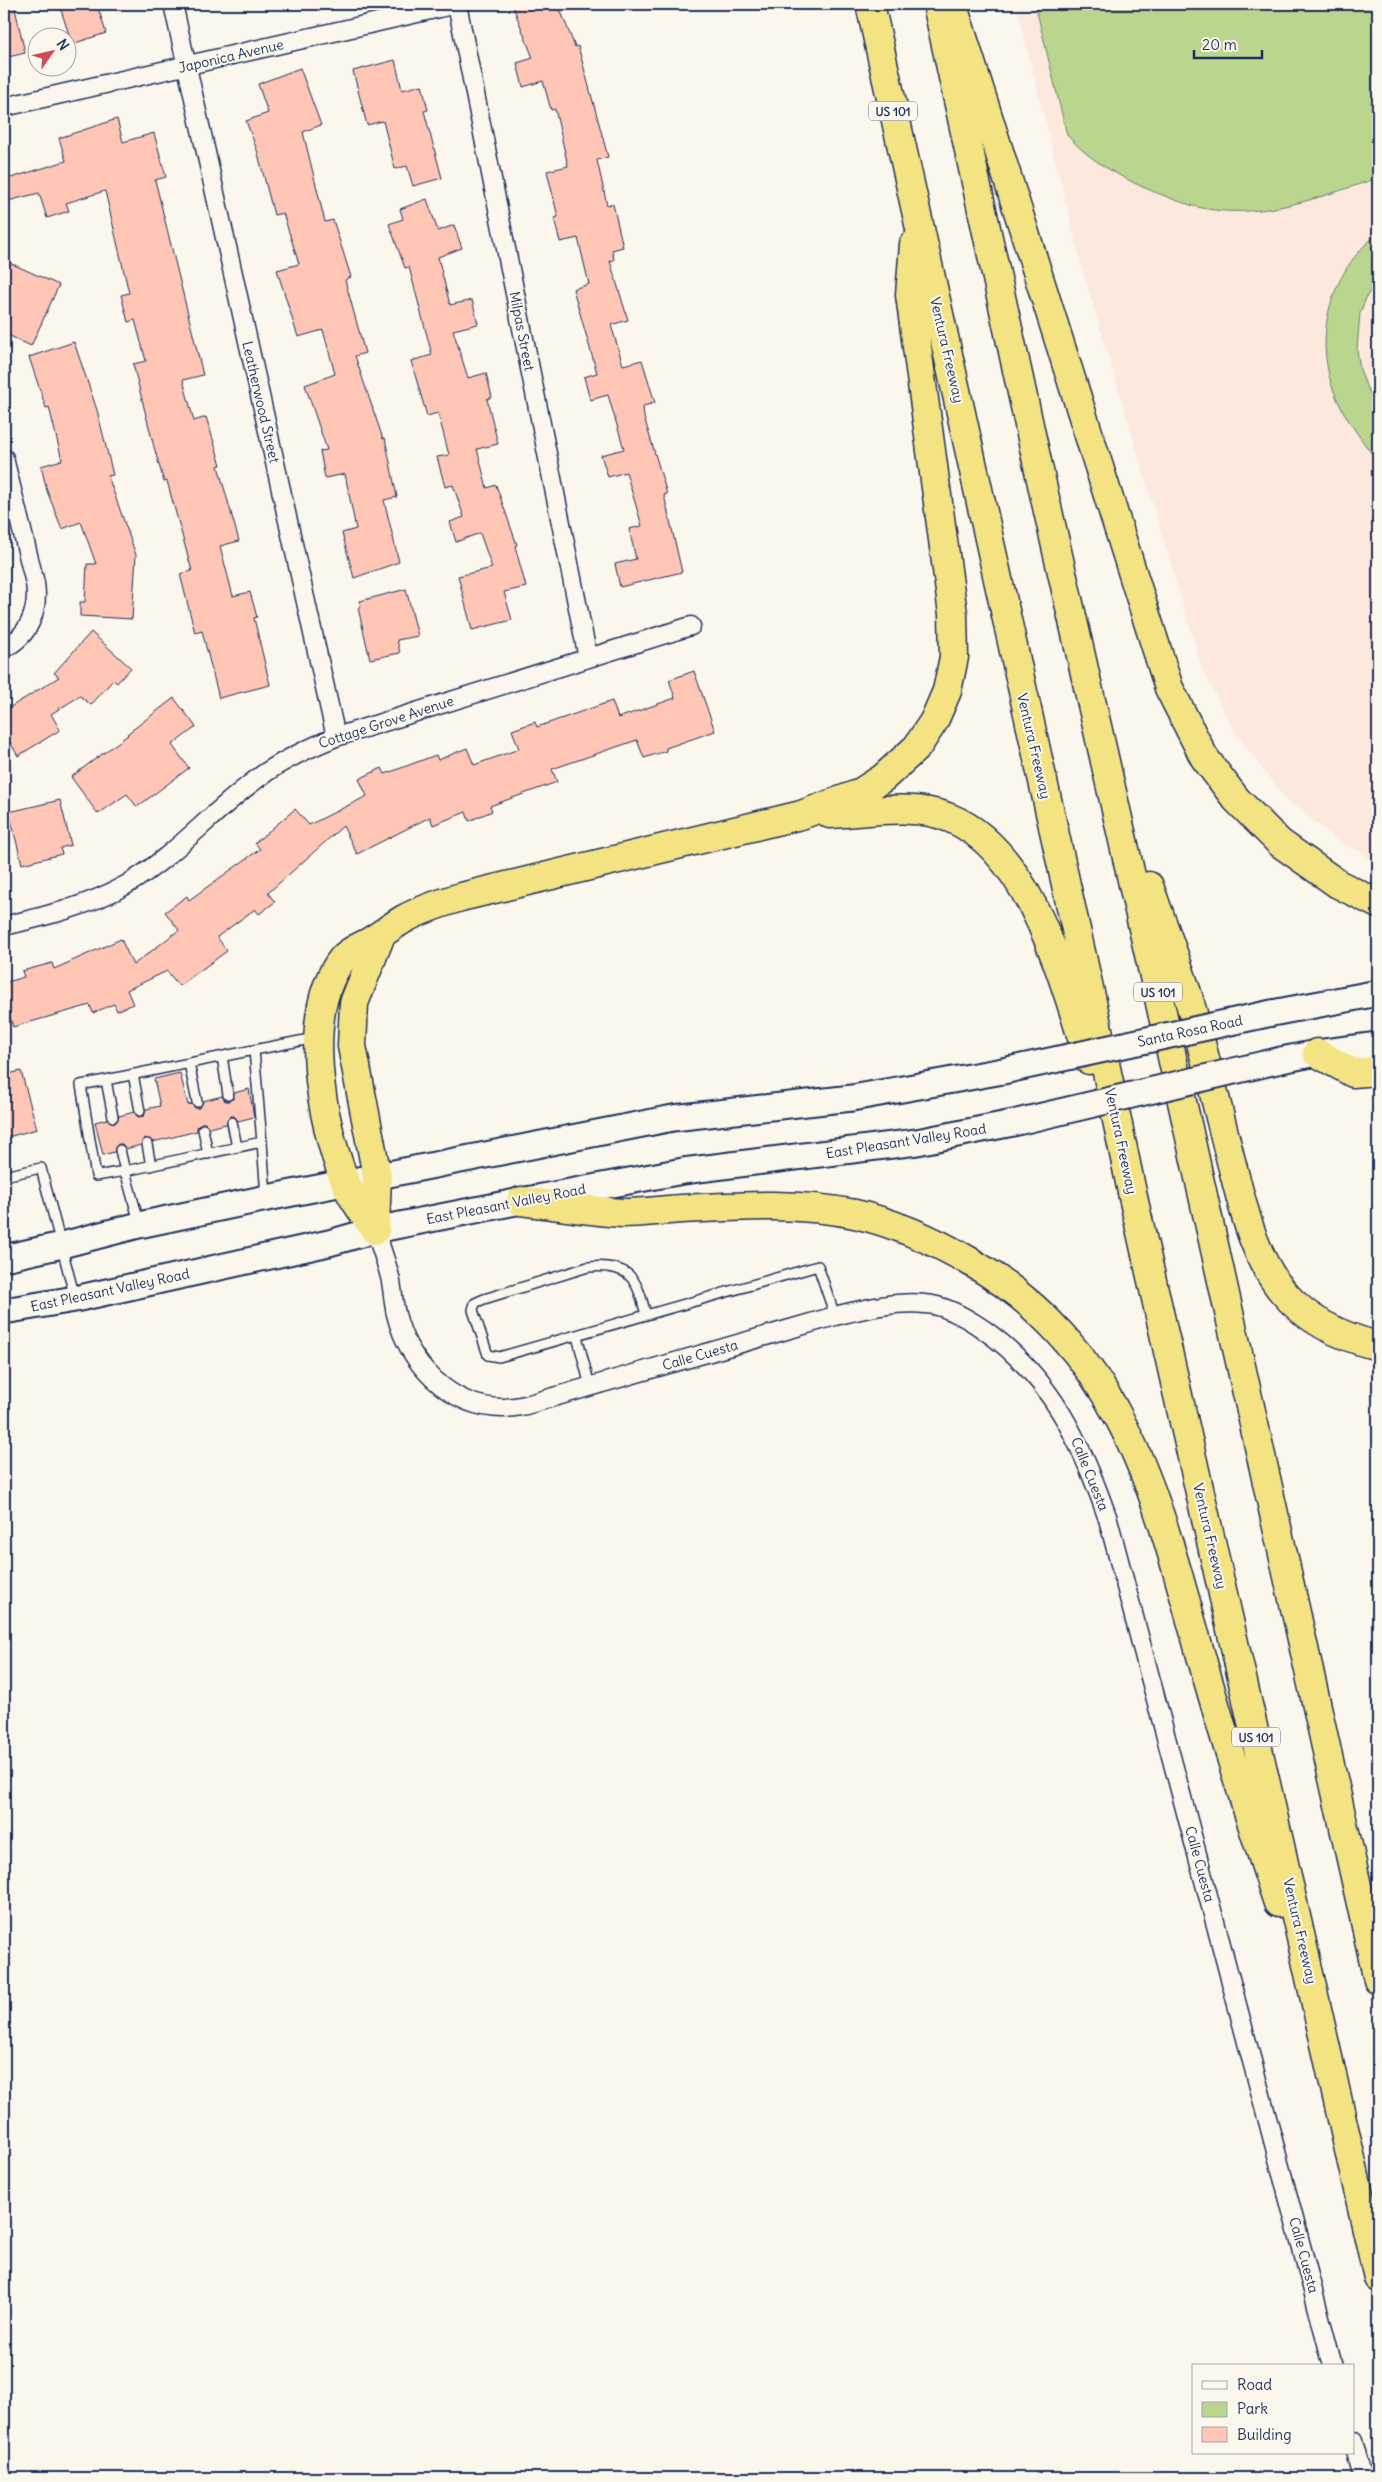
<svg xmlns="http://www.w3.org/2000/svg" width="1382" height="2482" font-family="Delius,sans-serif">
<rect width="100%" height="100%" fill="#fbf7ec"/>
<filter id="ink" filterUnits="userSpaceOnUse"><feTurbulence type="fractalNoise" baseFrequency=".02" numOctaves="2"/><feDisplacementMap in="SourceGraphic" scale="10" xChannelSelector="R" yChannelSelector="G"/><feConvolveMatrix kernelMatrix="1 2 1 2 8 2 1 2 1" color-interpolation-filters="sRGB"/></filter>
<g filter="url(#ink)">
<!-- built -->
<path fill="#fce8dc" d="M1016 4H1378V862L1338 840 1285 798 1238 737 1203 671 1083 271Z"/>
<!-- green -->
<path fill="#bad58d" stroke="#6a8276" d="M1035 4H1378V178C1323 196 1265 219 1207 209 1185 205 1165 196 1145 188 1116 175 1088 159 1067 135Z
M1378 233V277L1367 296 1360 313 1357 350 1360 369 1366 386 1378 407V463C1364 442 1347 422 1337 399 1311 340 1329 273 1378 233Z"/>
<!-- building -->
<path fill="#ffc5b5" stroke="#1b2f5e" d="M4 4H14L25 53 4 58Z
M59 4H97L106 33 72 44Z
M512 4H558L575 47 578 46 608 157 597 160 607 205 613 204 623 247 612 250 614 260 610 261 628 320 611 325 623 365 642 360 655 403 643 406 644 417 667 494 664 495 682 572 620 587 615 564 636 559 629 529 642 526 626 472 608 477 601 455 624 449 608 395 590 400 584 377 597 373 573 289 589 284 578 238 560 242 554 218 558 217 547 171 568 166 555 109 551 110 543 81 523 87 517 63 533 58Z
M395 60 402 90 422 85 428 110 424 111 442 178 413 186 407 166 395 169 383 121 367 125 353 71Z
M300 68 321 125 303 132 325 222 333 220 351 277 345 280 365 353 355 356 383 439 385 438 397 497 384 500 399 562 354 578 342 533 356 529 345 474 325 478 320 451 327 450 305 385 335 374 323 330 298 337 277 270 299 264 283 213 274 215 257 150 246 121 268 113 258 84Z
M117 119 123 142 154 133 166 177 155 180 203 375 183 380 194 421 206 417 221 465 218 466 239 541 220 546 233 596 250 592 257 617 254 618 270 685 219 698 202 631 195 633 180 574 192 571 167 481 164 482 154 447 133 364 146 361 135 320 128 322 121 295 129 293 105 191 66 203 69 211 47 218 39 193 4 202V180L66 161 59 138Z
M427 199 438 231 454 225 462 248 438 257 450 305 472 300 478 324 453 330 468 378 486 373 492 397 487 399 498 444 477 449 487 488 496 485 517 545 515 546 526 587 504 592 512 620 472 630 458 576 492 568 480 533 456 542 450 522 464 517 453 485 445 487 437 457 449 455 438 413 427 416 411 361 432 355 409 267 405 268 389 224 403 219 400 209Z
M10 263 59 285 31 346 4 333V276Z
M74 342 97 410 113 475 108 476 136 555 132 619 80 616V602H85L87 564H96L81 522 62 529 47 491 41 466 62 460 49 407 46 408 29 357Z
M406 589 418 636 397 640 400 653 370 659 358 608 361 607 360 601Z
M91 632 131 668 117 683 113 680 91 705 80 696 51 714 60 730 18 756 4 732V711L59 677 54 673Z
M694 671 715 731 666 748V751L644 758 637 740 552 769 557 782 490 806 492 811 469 821 466 812 433 825 430 817 357 854 343 826 268 893 275 902 259 914 255 909 217 937 227 951 179 986 167 971 127 990 133 1004 117 1011 114 1004 93 1013 90 1005 13 1027 4 996V983L24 977 22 971 52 963 54 969 121 939 133 965 179 930 165 912 187 896 189 900 260 849 255 843 295 809 309 825 367 796 359 779 382 768 385 774 436 755 438 760 467 748 474 765 519 749 512 730 535 722 537 727 612 701 618 718 675 698 669 680Z
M174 698 196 727 172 745 189 768 137 807 127 794 98 814 71 777 128 735 127 734Z
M60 800 71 845 60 848 62 854 22 864 9 812Z
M21 1071 37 1129 4 1138V1075Z
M180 1073 188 1105 191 1104 195 1108H199L203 1101 222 1096 225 1101H229L234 1098V1093L249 1089 254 1117 238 1121 234 1116H230L226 1124 209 1128 205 1123H201L197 1127V1131L153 1142 145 1138 141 1145 126 1149 122 1144H118L114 1152 103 1155 95 1122 107 1119 115 1123 119 1116 134 1112 138 1117 144 1116 146 1109 160 1106 154 1079Z"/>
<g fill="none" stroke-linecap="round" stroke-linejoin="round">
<!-- lane casing -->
<g stroke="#1b2f5e" stroke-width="12">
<path id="lane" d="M222 1056 228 1095
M189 1063 197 1102
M133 1074 140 1111
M106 1080 113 1117
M232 1122 237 1147
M203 1129 208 1154
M262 1142 254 1050 315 1038
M147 1144 151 1166
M120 1150 125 1171 96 1176 81 1085 254 1050
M4 1176 41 1168 75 1298
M139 1222 125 1171 262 1142 266 1196
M646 1315C637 1279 631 1263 588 1267L484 1299 475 1303 473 1310 488 1355 499 1357 818 1266 835 1316
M577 1336 590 1386"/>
</g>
<!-- street casing -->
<g stroke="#1b2f5e" stroke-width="21">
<path id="street" d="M173 4 336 737
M457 4 588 658
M4 107 457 4
M4 458 35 583C39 609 30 636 4 648
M4 926C46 916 88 906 126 885 177 855 216 807 265 773 287 758 311 747 336 737L691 626
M375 1230C380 1245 386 1261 390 1277 393 1289 393 1302 396 1314 408 1363 450 1408 503 1408 511 1408 519 1406 526 1405L835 1316C864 1309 895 1301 925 1304 945 1305 967 1318 983 1329 1052 1377 1081 1442 1108 1519L1333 2366
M1353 2441 1363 2478"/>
</g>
<!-- secondary casing -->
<g stroke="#1b2f5e" stroke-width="29">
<path id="secondary" d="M1272 1013 1378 993
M1281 1060 1317 1053 1378 1045
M4 1258 62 1245 139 1225 267 1198 673 1118 852 1098 1003 1071
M4 1311 75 1299 329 1243 375 1230 521 1201 683 1171 917 1142 1013 1123"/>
</g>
<!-- highway casing -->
<g stroke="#1b2f5e" stroke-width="31">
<path id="highway" d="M870 4 1095 1015 1133 1197 1378 2278
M937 4 1045 498 1160 1003 1378 1980
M953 6 1169 688 1204 757 1236 799 1280 843 1338 884 1378 904
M830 814C868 812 914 803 950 818 1032 851 1064 983 1089 1060
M1149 886C1162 923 1176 959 1188 996 1204 1051 1217 1106 1231 1161 1243 1206 1253 1257 1284 1293 1309 1322 1342 1337 1378 1346
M1317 1053 1353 1073 1378 1071
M521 1201C554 1205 589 1211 622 1213 642 1213 662 1210 682 1209 739 1206 798 1202 855 1214 895 1223 935 1241 971 1262 1127 1354 1157 1501 1203 1663 1226 1744 1251 1823 1278 1903
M375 1230C365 1214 351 1198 345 1181 321 1122 300 1012 343 958 349 951 361 946 369 942 381 935 392 926 404 919 422 909 441 903 461 897L801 815 858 794 883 778 917 747 934 721 947 691 954 657 953 614 910 295 914 244
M375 1230 377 1176 352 1046 354 1003 381 935"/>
</g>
<!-- lane -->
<use href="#lane" stroke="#fbf7ec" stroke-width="9"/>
<!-- street -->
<use href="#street" stroke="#fbf7ec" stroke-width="18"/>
<!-- secondary -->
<use href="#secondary" stroke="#fbf7ec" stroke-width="25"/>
<!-- highway -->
<use href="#highway" stroke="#f4e382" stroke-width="28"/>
<!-- secondary-bridge casing -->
<g stroke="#1b2f5e" stroke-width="29" stroke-linecap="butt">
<path id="secondary-bridge" d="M1003 1071 1272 1013
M1013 1123 1281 1060"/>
</g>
<!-- secondary-bridge -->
<use href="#secondary-bridge" stroke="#fbf7ec" stroke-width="25"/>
</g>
</g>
<g text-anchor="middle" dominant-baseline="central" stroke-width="4" stroke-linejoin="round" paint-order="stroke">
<!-- shield labels -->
<g fill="#fbf7ec" stroke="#5e6b89" stroke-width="1">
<rect x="869" y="101.5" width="48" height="19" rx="4"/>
<rect x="1134" y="982.5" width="48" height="19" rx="4"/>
<rect x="1232" y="1727.5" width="48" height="19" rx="4"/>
</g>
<g font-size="12" font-weight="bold" fill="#1b2f5e">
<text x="893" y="111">US 101</text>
<text x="1158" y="992">US 101</text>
<text x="1256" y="1737">US 101</text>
</g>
<!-- street labels -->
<g font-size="14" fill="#1b2f5e" stroke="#fbf7ec">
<text transform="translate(231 56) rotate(-13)">Japonica Avenue</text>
<text transform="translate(522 331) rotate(79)">Milpas Street</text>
<text transform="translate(947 350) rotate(77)">Ventura Freeway</text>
<text transform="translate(261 402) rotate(77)">Leatherwood Street</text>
<text transform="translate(386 722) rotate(-18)">Cottage Grove Avenue</text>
<text transform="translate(1034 746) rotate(77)">Ventura Freeway</text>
<text transform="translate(1190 1031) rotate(-12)">Santa Rosa Road</text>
<text transform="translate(906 1141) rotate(-9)">East Pleasant Valley Road</text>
<text transform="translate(1121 1141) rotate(78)">Ventura Freeway</text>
<text transform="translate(506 1204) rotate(-11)">East Pleasant Valley Road</text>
<text transform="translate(110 1290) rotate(-12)">East Pleasant Valley Road</text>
<text transform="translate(700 1355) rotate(-16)">Calle Cuesta</text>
<text transform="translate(1090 1474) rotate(68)">Calle Cuesta</text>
<text transform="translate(1210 1536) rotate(77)">Ventura Freeway</text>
<text transform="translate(1200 1864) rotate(75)">Calle Cuesta</text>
<text transform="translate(1300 1931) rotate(77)">Ventura Freeway</text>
<text transform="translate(1304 2255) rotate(75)">Calle Cuesta</text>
</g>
</g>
<!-- margin -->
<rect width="1382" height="2482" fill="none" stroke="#fbf7ec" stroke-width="20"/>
<rect x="10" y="10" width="1362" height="2462" fill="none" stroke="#1b2f5e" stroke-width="2" filter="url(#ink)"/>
<!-- legend -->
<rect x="1192" y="2364" width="162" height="90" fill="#fbf7ec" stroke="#a1a7b3"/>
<rect x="1202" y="2381" width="25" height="8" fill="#fbf7ec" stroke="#a1a7b3"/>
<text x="1237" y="2390" font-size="15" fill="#1b2f5e">Road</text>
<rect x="1202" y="2402" width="25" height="15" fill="#bad58d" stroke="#a1a7b3"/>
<text x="1237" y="2414" font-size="15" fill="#1b2f5e">Park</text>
<rect x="1202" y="2427" width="25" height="15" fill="#ffc5b5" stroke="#a1a7b3"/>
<text x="1237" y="2440" font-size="15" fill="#1b2f5e">Building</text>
<!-- north arrow -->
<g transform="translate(52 52) rotate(56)"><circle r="24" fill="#fbf7ec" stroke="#a1a7b3"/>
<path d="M0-4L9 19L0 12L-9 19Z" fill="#d1495b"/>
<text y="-8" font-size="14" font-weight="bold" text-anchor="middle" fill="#1b2f5e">N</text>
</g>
<!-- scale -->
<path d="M1194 50v8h68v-8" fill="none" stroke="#1b2f5e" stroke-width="2.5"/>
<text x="1202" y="50" font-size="15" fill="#1b2f5e" stroke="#fbf7ec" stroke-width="4" paint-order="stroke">20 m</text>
</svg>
